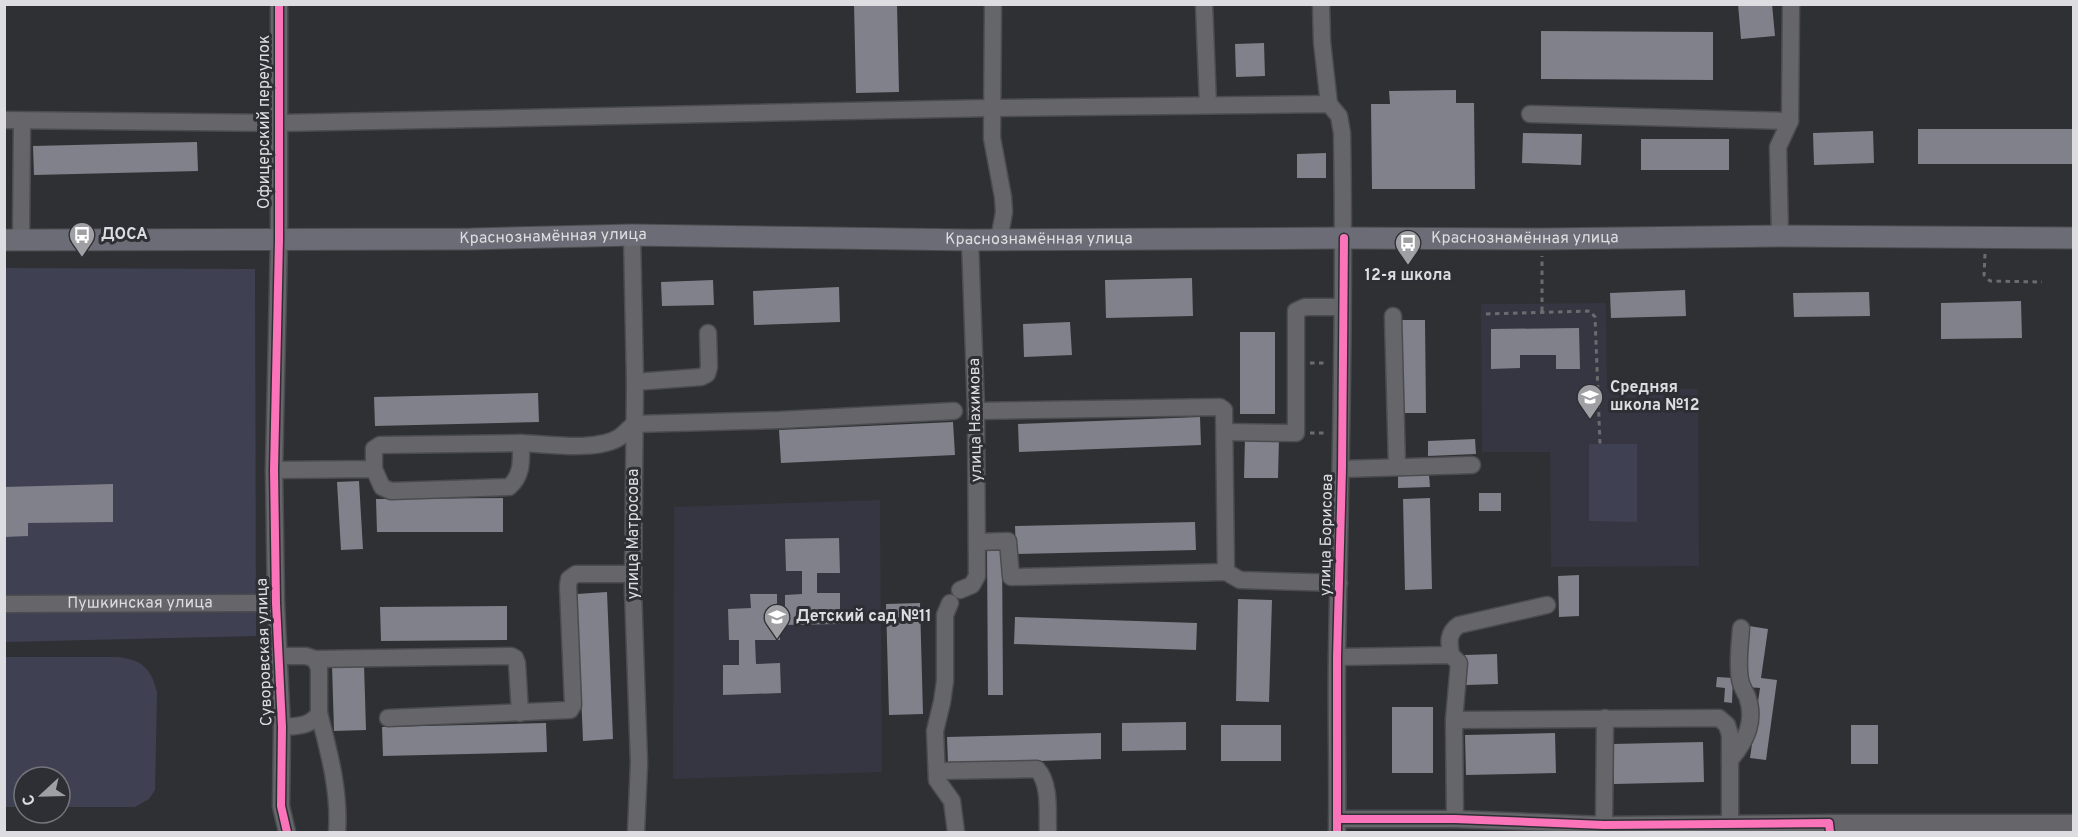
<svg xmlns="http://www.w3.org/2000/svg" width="2078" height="837" font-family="Overpass,sans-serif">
<rect width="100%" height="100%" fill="#2f3034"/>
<!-- built -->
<path fill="#353641" d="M1606 303 1607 389H1698L1699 566 1551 567 1550 452H1482L1481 304Z
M880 500 882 772 673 779 674 507Z"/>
<!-- green -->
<path fill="#3f4052" d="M4 268 255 269 256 636 5 642Z
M1589 444H1637V522L1589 521Z
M5 657H118C142 660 151 668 157 692L155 790 149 799 135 807H60V777H24V807H5Z"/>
<!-- building -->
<path fill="#80818a" d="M854 4H897L899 92 856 93Z
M1738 4H1772L1775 36 1741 39Z
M1541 31 1713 32V80L1541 79Z
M1264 43 1265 76 1236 77 1235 44Z
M1456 90V103H1474L1475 189H1372L1371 104H1390L1389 91Z
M1918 129H2074V164H1918Z
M1873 131 1874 163 1814 165 1813 133Z
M1523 133 1582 134 1581 165 1522 163Z
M1641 139H1729V170H1641Z
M197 142 198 171 34 175 33 146Z
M1326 153V178H1297V154Z
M1192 278 1193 316 1106 318 1105 280Z
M713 280 714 305 662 306 661 282Z
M839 287 840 322 754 325 753 291Z
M1685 290 1686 316 1611 318 1610 293Z
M1869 292 1870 316 1794 317 1793 293Z
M2021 301 2022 338 1941 339V303Z
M1399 320H1425L1426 413H1400Z
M1070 322 1072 355 1024 357 1023 324Z
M1579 328 1580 369H1556V355H1520V368L1491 369V329Z
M1240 332H1275V414H1240Z
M538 393 539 422 375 426 374 397Z
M1200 417 1201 445 1019 452 1018 424Z
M953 422 955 455 781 463 779 430Z
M1245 437 1279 438 1278 478H1244Z
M1475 439 1476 454 1428 456V441Z
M1398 475H1429L1430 487 1398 488Z
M359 481 363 549 341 550 337 482Z
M113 484V522L28 523V536L4 537V487Z
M1479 493H1501V511H1479Z
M503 498V532H377L376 499Z
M1430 498 1432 589 1405 590 1403 499Z
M1195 522 1196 550 1016 554 1015 526Z
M839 538 840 573H817V593H840V624L780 625V640H755L756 664 780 663 781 693 723 695V665H739V640H729L728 609 751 608 750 594H777V608H785V595L802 594V571H786L785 539Z
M987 548H1002L1003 695H988Z
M1579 575V616L1559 617 1558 576Z
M607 592 613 739 583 741 577 594Z
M1238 599 1272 600 1269 702 1236 701Z
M920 603 923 714 889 715 886 604Z
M507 606V640L381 641 380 607Z
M1015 617 1197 623 1196 650 1014 644Z
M1749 626 1768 629 1761 678 1777 680 1766 760 1750 758 1760 688 1747 687 1743 677Z
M1497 654 1498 684 1466 685 1465 655Z
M364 664 366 730 334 731 332 665Z
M1717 677 1733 678 1732 703 1724 702 1725 688 1716 687Z
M1392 707H1433V773H1392Z
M1186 722V750L1122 751V723Z
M546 723 547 752 383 756 382 727Z
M1221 725H1281V761H1221Z
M1851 725H1878V764H1851Z
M1101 733V759L948 764 947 737Z
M1555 733 1556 773 1466 775 1465 735Z
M1703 742 1704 782 1614 784 1612 744Z"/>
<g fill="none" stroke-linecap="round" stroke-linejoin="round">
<!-- minor casing -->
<g stroke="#4b4c4f" stroke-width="19">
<g id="minor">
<path d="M279 4V240L274 470 276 603 282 727 281 806 287 832"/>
<path d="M993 4 992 138 1003 197 1004 212 999 240"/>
<path d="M1204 4 1208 105"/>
<path d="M1321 4 1322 42 1329 104"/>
<path d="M1530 114 1790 121"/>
<path d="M4 120 280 123 992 108 1329 104 1339 116 1342 133C1345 307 1340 481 1337 655 1336 714 1338 773 1337 832"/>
<path d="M632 235 635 382 633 590 639 763 636 832"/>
<path d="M1780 236 1778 147 1790 121 1791 4"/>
<path d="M21 239 22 121"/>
<path d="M1393 316 1397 466"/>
<path d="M635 382 701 377 707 374 709 367 708 333"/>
<path d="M976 411 1220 407 1224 410 1226 572 1240 580 1339 583"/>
<path d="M1225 432 1296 433V311L1305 307H1342"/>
<path d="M521 443C548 444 597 452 620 437 625 433 630 428 634 424L779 420 954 411"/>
<path d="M1342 469 1472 465"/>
<path d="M274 470 374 469 382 487 391 491 509 487C523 475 521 460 521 443L380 445 374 449V469"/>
<path d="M977 542 1008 541 1011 577 1226 572"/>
<path d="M960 590 972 585 977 576 976 411 970 240"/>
<path d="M950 603 945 615V681L942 702 935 731 937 780 952 801 956 832"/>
<path id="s1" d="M4 604 276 603"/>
<path d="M1451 655C1449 643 1447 633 1459 625L1547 605"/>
<path d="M279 656H306L315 659 319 668V713C311 727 296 726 282 727"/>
<path d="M1337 657 1451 655 1459 663 1454 720 1455 819"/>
<path d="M315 659 511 656 515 658 517 663 520 713"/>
<path d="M319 713C329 752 340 792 337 832"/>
<path d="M388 718 570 710 573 705 568 586 569 579 576 574H633"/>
<path d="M1454 720 1719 718 1727 725 1730 735V822"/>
<path d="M1730 760C1746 741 1756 721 1747 696 1744 690 1741 686 1740 679 1737 663 1740 644 1741 628"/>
<path d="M937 771 1037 769C1051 784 1047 813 1048 832"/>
<path d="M1337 819H1455L1604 825 1829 823 1830 832"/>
<path d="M1829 823H2074"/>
<path d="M1604 825 1605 718"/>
</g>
</g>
<!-- major casing -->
<g stroke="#4b4c4f" stroke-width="23">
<g id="major">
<path id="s2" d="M4 240 471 239 632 235 970 240 1344 238 1543 239 1780 236 2074 238"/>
</g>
</g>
<!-- path -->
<path stroke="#6c6c6f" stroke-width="3" stroke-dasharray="4.5 4.5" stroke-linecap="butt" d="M1985 254 1984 275 1990 281 2042 282
M1542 311V256
M1486 314 1590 311 1595 317 1600 444
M1310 363H1328
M1310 433H1328"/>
<!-- minor -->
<use href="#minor" stroke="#66666a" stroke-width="16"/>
<!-- major -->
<use href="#major" stroke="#6b6c75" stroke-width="21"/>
<!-- cycleway casing -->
<g stroke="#2e2f35" stroke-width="11">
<path id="cycleway" d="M279 4V240L274 470 276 603 282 727 281 806 287 832
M1337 819H1455L1604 825 1829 823 1830 832
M1337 832V657L1342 469 1344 238"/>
</g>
<!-- cycleway -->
<use href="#cycleway" stroke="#fb73b8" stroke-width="8"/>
</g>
<!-- icons -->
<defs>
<g id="bus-pin" transform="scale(1.35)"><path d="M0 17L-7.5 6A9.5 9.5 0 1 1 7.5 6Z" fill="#a0a0a4" stroke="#2e2f35"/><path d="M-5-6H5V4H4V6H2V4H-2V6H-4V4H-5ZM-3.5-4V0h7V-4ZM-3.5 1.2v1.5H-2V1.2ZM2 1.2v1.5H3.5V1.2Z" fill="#fff"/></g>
<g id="school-pin" transform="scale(1.35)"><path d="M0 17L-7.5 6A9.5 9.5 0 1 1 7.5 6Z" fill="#a0a0a4" stroke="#2e2f35"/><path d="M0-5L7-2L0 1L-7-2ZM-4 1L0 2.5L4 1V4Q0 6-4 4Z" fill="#fff"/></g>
</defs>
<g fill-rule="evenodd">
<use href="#bus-pin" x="82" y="235"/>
<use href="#bus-pin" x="1408" y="243"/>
<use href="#school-pin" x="1590" y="397"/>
<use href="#school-pin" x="777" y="617"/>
</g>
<g text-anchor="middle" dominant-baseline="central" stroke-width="6" stroke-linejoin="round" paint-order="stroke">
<!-- street labels -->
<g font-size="16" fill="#dddde1" stroke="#2e2f35">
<text transform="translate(265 122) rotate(-90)">Офицерский переулок</text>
<text stroke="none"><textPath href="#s2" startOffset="549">Краснознамённая улица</textPath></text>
<text stroke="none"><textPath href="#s2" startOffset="1521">Краснознамённая улица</textPath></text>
<text stroke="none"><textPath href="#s2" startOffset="1035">Краснознамённая улица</textPath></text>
<text transform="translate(976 420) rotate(-91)">улица Нахимова</text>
<text transform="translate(634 534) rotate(-90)">улица Матросова</text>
<text transform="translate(1327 535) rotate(-89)">улица Борисова</text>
<text stroke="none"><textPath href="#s1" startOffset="136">Пушкинская улица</textPath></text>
<text transform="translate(265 652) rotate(-92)">Суворовская улица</text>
</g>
<!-- poi labels -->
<g font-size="16" font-weight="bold" fill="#dddde1" stroke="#2e2f35" text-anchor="start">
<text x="101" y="235">ДОСА</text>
<text x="1408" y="276" text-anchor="middle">12-я школа</text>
<text x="1610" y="388">Средняя<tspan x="1610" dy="18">школа №12</tspan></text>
<text x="796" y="617">Детский сад №11</text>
</g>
</g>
<!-- border -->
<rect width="2078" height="837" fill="none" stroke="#dddde1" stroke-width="12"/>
<!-- north arrow -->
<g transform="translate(42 795) rotate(248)"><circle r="28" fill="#2e2f35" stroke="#74757a" stroke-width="1.5"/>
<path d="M0-4.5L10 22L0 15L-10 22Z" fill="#a0a0a4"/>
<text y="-9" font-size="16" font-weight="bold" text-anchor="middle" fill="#dddde1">С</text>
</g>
</svg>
